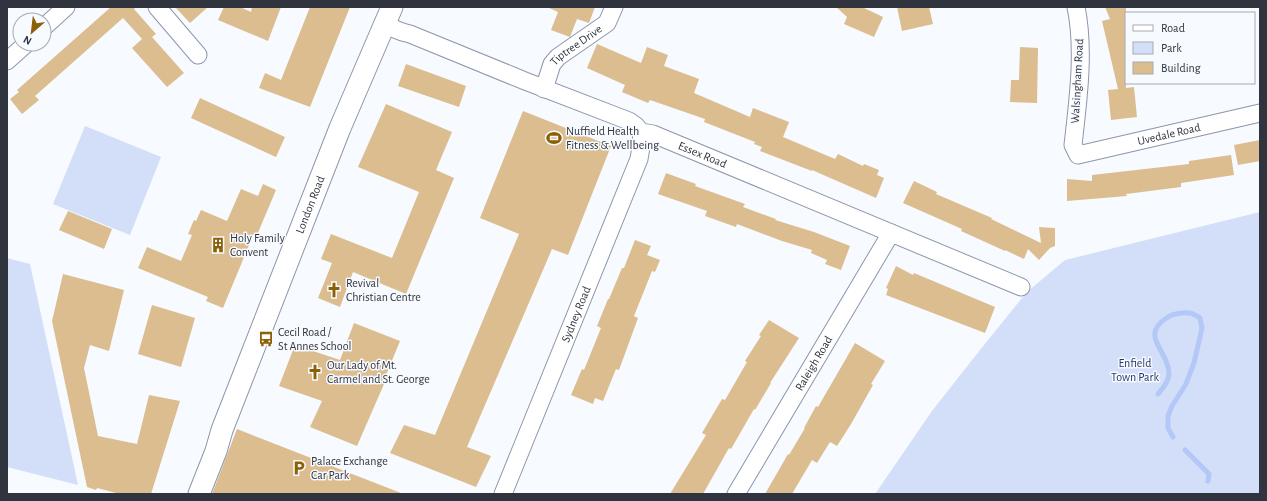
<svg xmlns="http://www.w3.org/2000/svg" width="1267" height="501" font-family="'Alegreya Sans',sans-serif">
<rect width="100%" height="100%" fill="#f7faff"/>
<!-- green -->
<path fill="#d3def9" d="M85 126 161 157 130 235 53 204Z
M1260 212V494H875L932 411 980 350 1027 292 1065 260Z
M7 258 30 264 78 485 7 467Z"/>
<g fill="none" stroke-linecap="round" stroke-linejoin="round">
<!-- stream -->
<path stroke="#b4c8f7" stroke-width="5" d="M1158 394C1163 388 1169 381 1169 373 1168 349 1138 336 1168 317 1173 314 1183 312 1189 313 1192 313 1197 316 1200 318L1202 328 1194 363 1186 384 1172 406 1168 416V428L1173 437
M1185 450 1209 474 1208 481"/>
</g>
<!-- building -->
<path fill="#dbbd90" d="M111 7H136L134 9 156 34 152 37 184 73 167 87 132 48 142 39 123 18 35 96 39 100 22 114 10 99 19 92 17 90Z
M175 7H208L190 23Z
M224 7H240L251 12 252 7H281L268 41 218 20Z
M310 7H350L310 107 259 88 265 73 281 80Z
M549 7H595L589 23 577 19 570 37 551 30 558 12 549 8Z
M836 7H862L883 17 874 37 844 24 847 17Z
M897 7H929L933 24 902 31Z
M1105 7H1126V88L1134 87 1137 117 1111 120 1108 90 1118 89 1102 21 1110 19Z
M597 44 641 63 647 47 668 55 664 66 699 79 694 93 750 117 753 108 789 122 783 137 835 159 838 154 863 166 864 164 879 170 877 175 884 178 876 198 812 170V171L760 151 762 147 754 144 755 142 704 122 705 119 650 100 648 103 622 92 625 85 587 68Z
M1020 47 1038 48 1037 103 1010 102 1011 80H1019Z
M406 64 466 86 459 107 398 86Z
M200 98 285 137 276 157 191 118Z
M386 104 452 132 436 170 454 178 406 294 353 272 340 307 318 298 332 263 321 259 331 234 392 258 419 192 358 167Z
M523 111 611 146 568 255 552 249 467 447 491 456 476 487 390 453 404 425 435 435 519 234 480 218Z
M1260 140V161L1238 165 1234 145Z
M1231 155 1234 175 1181 183V187L1126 194 1127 196 1067 201V179L1092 181V175L1189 164V161Z
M666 173 696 184 695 186 745 204 743 207 776 219 775 220 814 232 850 246 841 270 825 264 827 260 811 253 812 250 782 241 737 224 736 227 705 216 707 211 658 194Z
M914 181 937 192 936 194 992 218 991 219 1041 243 1039 227 1055 228V246L1050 248 1039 260 1028 249 1024 259 1005 250V251L961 231 962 229 903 203Z
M263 184 276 190 257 235 254 233 223 308 206 301 208 297 138 268 147 247 181 261 192 235 188 234 194 220 196 221 201 210 227 221 241 189 258 196Z
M68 211 112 229 104 249 59 230Z
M635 240 651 246 647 255 660 260 655 272 652 271 634 316 638 318 619 370 616 369 603 401 595 398 593 404 571 395 582 369 584 370 601 328 597 326 608 299H609L622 268H624Z
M896 266 913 275 914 273 995 307 985 333 886 295 888 289 886 288Z
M63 274 124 290 109 351 90 345 84 368 98 436 137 444 149 395 180 401 151 494H120L97 488 96 490 87 487 52 321Z
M152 305 195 318 181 367 138 354Z
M769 320 799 338 770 383H771L755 410 754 409 731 449 729 448 703 494H670L706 435 702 433 722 399 725 400 747 362 745 361 761 336 759 335Z
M354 323 400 341 386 375H388L357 446 310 427 322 401 279 386 295 345 340 360Z
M855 343 885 361 871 384 873 385 851 424 837 446 830 442 817 463 812 460 792 494H765L788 454 789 455 805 428H804L816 406 818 407Z
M237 429 401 493V494H212Z"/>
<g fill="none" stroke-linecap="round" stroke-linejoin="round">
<!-- minor casing -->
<g stroke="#8c96ac" stroke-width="19">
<g id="minor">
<path d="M157 7 198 55"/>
<path id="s1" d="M1076 7C1085 50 1078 101 1073 145L1078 155 1260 113"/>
<path id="s2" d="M385 22C392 29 400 32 410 34L525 81 629 121 636 126 641 132 653 134 1021 287"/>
<path d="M44 27 66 7"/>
<path d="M7 61 26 44"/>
<path id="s3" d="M544 89 552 64 558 57 607 23 614 7"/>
<path id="s4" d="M503 494 639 159 642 141 641 132"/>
<path id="s5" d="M736 494 891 233"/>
</g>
</g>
<!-- major casing -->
<g stroke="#8c96ac" stroke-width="23">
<g id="major">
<path id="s6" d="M199 494 216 451 222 430 340 128 392 7"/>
</g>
</g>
<!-- minor -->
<use href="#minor" stroke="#fff" stroke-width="17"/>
<!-- major -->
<use href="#major" stroke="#fff" stroke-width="21"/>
</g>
<!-- icons -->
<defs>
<g id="stadium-bare" transform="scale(1.2)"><path d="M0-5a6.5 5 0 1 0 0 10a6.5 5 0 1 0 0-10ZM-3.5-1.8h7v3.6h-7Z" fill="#8c6004" stroke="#f7faff" stroke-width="2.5" paint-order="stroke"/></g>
<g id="building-bare" transform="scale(1.2)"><path d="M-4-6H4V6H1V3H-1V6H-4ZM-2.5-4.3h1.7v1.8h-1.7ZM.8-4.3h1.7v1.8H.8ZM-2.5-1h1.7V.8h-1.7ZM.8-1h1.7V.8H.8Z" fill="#8c6004" stroke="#f7faff" stroke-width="2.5" paint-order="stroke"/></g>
<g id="church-bare" transform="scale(1.2)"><path d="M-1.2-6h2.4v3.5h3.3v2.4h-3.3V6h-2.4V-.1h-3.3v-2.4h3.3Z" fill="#8c6004" stroke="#f7faff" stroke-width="2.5" paint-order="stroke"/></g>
<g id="bus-bare" transform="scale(1.2)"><path d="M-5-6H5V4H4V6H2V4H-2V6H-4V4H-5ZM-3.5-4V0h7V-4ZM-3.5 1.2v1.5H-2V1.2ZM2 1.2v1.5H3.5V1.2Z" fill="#8c6004" stroke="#f7faff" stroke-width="2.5" paint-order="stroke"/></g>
<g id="parking-bare" transform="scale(1.2)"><path d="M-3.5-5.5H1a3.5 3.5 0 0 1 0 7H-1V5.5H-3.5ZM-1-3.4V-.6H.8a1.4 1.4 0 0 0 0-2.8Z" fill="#8c6004" stroke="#f7faff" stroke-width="2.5" paint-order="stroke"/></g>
</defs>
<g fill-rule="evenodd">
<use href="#stadium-bare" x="554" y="138"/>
<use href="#building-bare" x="218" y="245"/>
<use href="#church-bare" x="334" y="290"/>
<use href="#bus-bare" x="266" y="339"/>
<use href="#church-bare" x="315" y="372"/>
<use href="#parking-bare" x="299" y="468"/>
</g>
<g text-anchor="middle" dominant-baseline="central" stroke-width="3" stroke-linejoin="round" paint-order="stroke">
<!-- street labels -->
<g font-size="12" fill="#30343e" stroke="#f7faff">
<text stroke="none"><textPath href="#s3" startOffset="57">Tiptree Drive</textPath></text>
<text transform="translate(1077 81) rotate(-87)">Walsingham Road</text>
<text stroke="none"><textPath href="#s1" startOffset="243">Uvedale Road</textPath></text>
<text stroke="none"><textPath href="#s2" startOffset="346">Essex Road</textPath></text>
<text stroke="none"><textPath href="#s6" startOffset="310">London Road</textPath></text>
<text stroke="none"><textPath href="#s4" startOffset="194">Sydney Road</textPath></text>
<text stroke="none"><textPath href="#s5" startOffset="152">Raleigh Road</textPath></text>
</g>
<!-- poi labels -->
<g font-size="12" fill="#30343e" stroke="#f7faff" text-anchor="start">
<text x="566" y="131">Nuffield Health<tspan x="566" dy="14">Fitness &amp; Wellbeing</tspan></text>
<text x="230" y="238">Holy Family<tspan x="230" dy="14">Convent</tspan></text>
<text x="346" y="283">Revival<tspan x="346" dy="14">Christian Centre</tspan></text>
<text x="278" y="332">Cecil Road /<tspan x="278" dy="14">St Annes School</tspan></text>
<text x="327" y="365">Our Lady of Mt.<tspan x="327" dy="14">Carmel and St. George</tspan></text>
<text x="311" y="461">Palace Exchange<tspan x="311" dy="14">Car Park</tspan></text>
</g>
<!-- park labels -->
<g font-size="12" fill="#24386f" stroke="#f7faff">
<text x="1135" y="363">Enfield<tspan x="1135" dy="14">Town Park</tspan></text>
</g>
</g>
<!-- border -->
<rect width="1267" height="501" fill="none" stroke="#30343e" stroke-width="16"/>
<!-- legend -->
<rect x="1125" y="12" width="130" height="72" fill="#f7faff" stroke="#a7abb2"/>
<rect x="1133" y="25" width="20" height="6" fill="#ffffff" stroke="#a7abb2"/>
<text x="1161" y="32" font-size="12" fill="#30343e">Road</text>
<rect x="1133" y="42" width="20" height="12" fill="#d3def9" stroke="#a7abb2"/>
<text x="1161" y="52" font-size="12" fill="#30343e">Park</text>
<rect x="1133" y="62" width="20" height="12" fill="#dbbd90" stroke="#a7abb2"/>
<text x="1161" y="72" font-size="12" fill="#30343e">Building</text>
<!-- north arrow -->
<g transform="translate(32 32) rotate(208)"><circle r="19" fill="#f7faff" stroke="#a7abb2"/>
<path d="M0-3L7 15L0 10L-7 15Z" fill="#8c6004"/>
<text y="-6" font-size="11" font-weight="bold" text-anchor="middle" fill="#30343e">N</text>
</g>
</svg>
